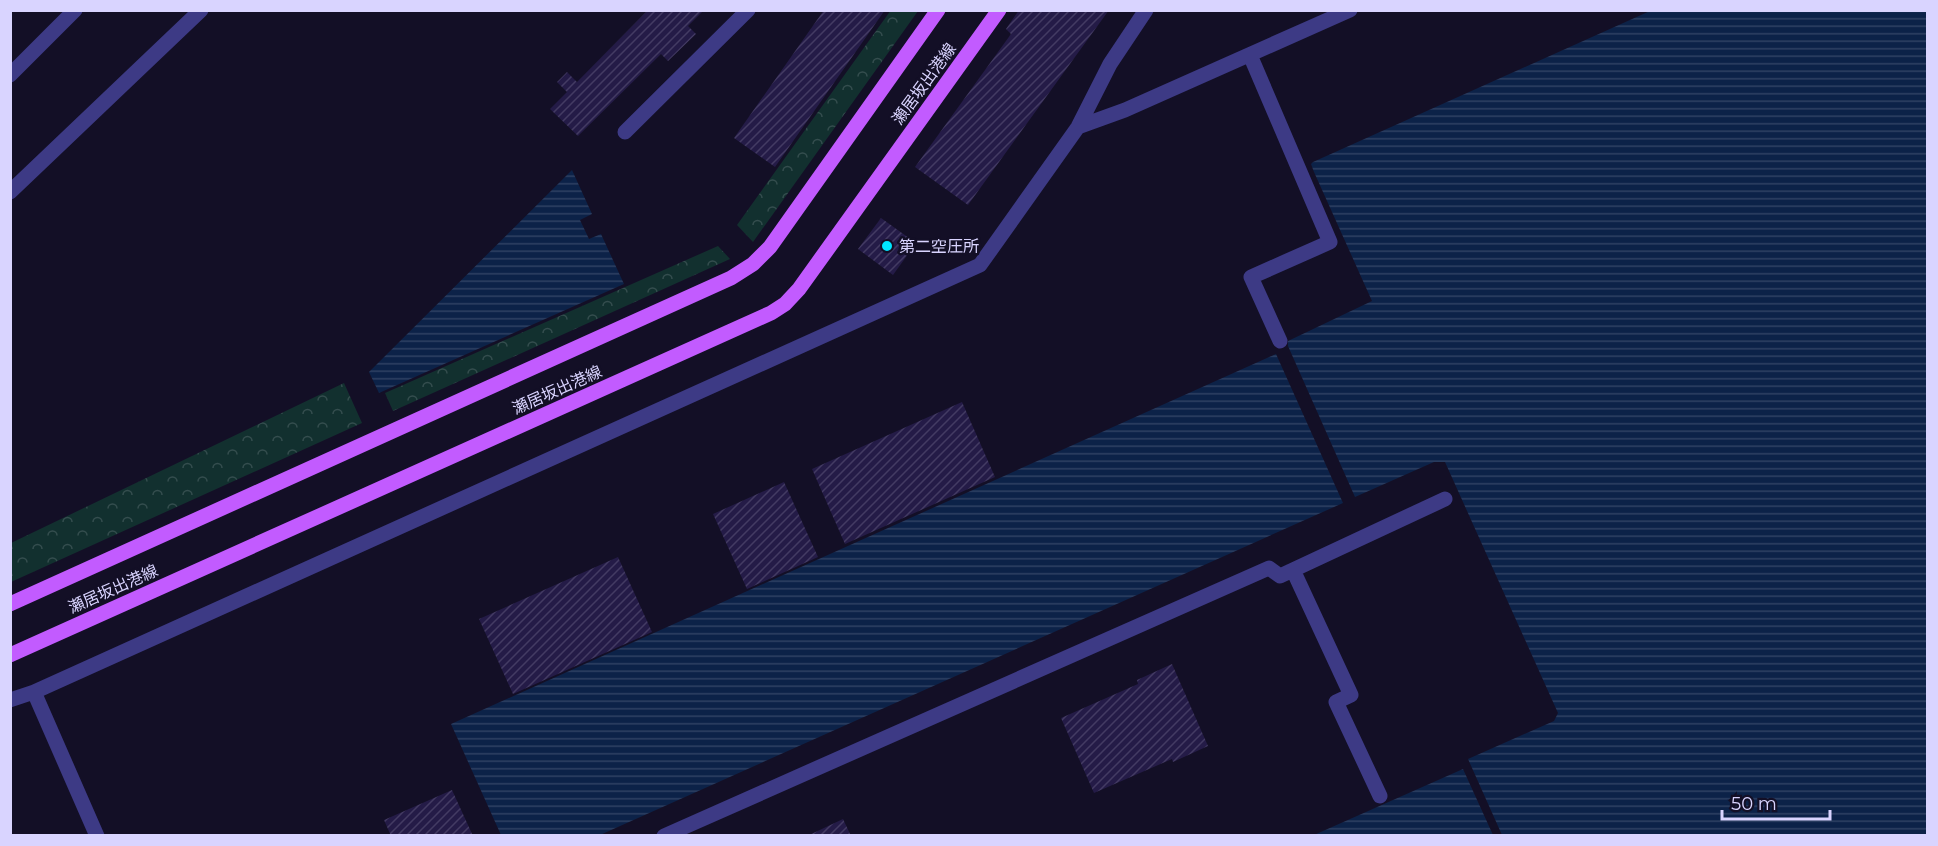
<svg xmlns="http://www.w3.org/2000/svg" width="1938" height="846" font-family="Montserrat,'Noto Sans JP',sans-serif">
<defs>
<pattern id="forest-crowns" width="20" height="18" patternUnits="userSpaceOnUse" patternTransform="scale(1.5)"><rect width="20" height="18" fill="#12302f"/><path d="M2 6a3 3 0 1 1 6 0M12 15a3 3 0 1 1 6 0" fill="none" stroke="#344d4e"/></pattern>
<pattern id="water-rules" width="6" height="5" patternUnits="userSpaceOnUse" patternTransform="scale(1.5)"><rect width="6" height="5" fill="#0c2248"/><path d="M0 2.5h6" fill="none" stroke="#2f4163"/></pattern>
<pattern id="building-hatch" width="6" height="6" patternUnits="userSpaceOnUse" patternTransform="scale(1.5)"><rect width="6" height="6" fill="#241b47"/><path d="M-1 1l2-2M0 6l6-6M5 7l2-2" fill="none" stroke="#433b63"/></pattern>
</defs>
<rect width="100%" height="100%" fill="#130f26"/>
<!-- forest -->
<path fill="url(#forest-crowns)" d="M891 10 918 11 753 242 737 225Z
M718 246 730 259 393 411 385 393Z
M344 383 362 423 11 582V543Z"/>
<!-- water -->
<path fill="url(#water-rules)" d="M1650 11H1927V835H1502L1468 759 1554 721 1558 713 1445 462H1434L1355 497 1288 346V341L1372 301 1314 172 1311 164 1313 162Z
M572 170 592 214 580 220 589 239 601 234 624 284 379 393 369 372Z
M1276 354 1343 503 600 835H501L451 724Z
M1463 769 1493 835H1314Z"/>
<!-- building -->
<path fill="url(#building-hatch)" d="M648 10H704L688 26 696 34 668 61 661 54 578 136 550 109 567 92 557 82 567 72 577 82Z
M824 10H885L775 167 734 138Z
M1019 10H1109L968 205 915 167 1011 34 1006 29Z
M881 218 916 243 893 275 858 249Z
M962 402 995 477 845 544 812 469Z
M784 482 818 557 747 589 713 514Z
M618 557 652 632 513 694 479 619Z
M1172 664 1208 746 1173 762 1172 759 1094 793 1061 718 1138 684 1137 680Z
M452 790 473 836H391L384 820Z
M843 819 851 836H807Z"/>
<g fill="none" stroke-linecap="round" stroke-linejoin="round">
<!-- minor -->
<path stroke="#3d3a85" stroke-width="15" d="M1250 55 1330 242 1251 277 1280 341
M10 75 75 10
M1078 127 1125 110 1350 10
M625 132 748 10
M10 192 201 10
M1293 570 1351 695 1336 702 1380 796
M34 692 97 836
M10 700 34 692 980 265 1078 127 1110 64 1146 10
M664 836 1269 568 1280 576 1445 499"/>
<!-- major -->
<path stroke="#c25bff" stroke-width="15" d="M10 604 731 278 753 264 770 247 938 10
M10 655 771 313 785 304 799 289 999 10"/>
</g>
<!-- markers -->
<circle fill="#00e5ff" stroke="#130f26" stroke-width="2" cx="887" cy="246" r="6"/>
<g text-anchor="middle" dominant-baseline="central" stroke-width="5" stroke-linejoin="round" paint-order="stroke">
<!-- street labels -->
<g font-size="16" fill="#d9d4ff" stroke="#130f26">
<text transform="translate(924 84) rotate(-54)">瀬居坂出港線</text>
<text transform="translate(557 390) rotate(-24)">瀬居坂出港線</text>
<text transform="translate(113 589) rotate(-24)">瀬居坂出港線</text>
</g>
<!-- poi labels -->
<g font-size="16" fill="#d9d4ff" stroke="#130f26" text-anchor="start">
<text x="899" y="246">第二空圧所</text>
</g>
</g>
<!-- border -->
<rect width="1938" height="846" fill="none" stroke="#d9d4ff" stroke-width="24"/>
<!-- scale -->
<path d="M1722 810v9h108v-9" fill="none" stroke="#d9d4ff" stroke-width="3"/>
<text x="1731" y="810" font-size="18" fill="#d9d4ff" stroke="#130f26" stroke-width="4.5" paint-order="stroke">50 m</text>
</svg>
